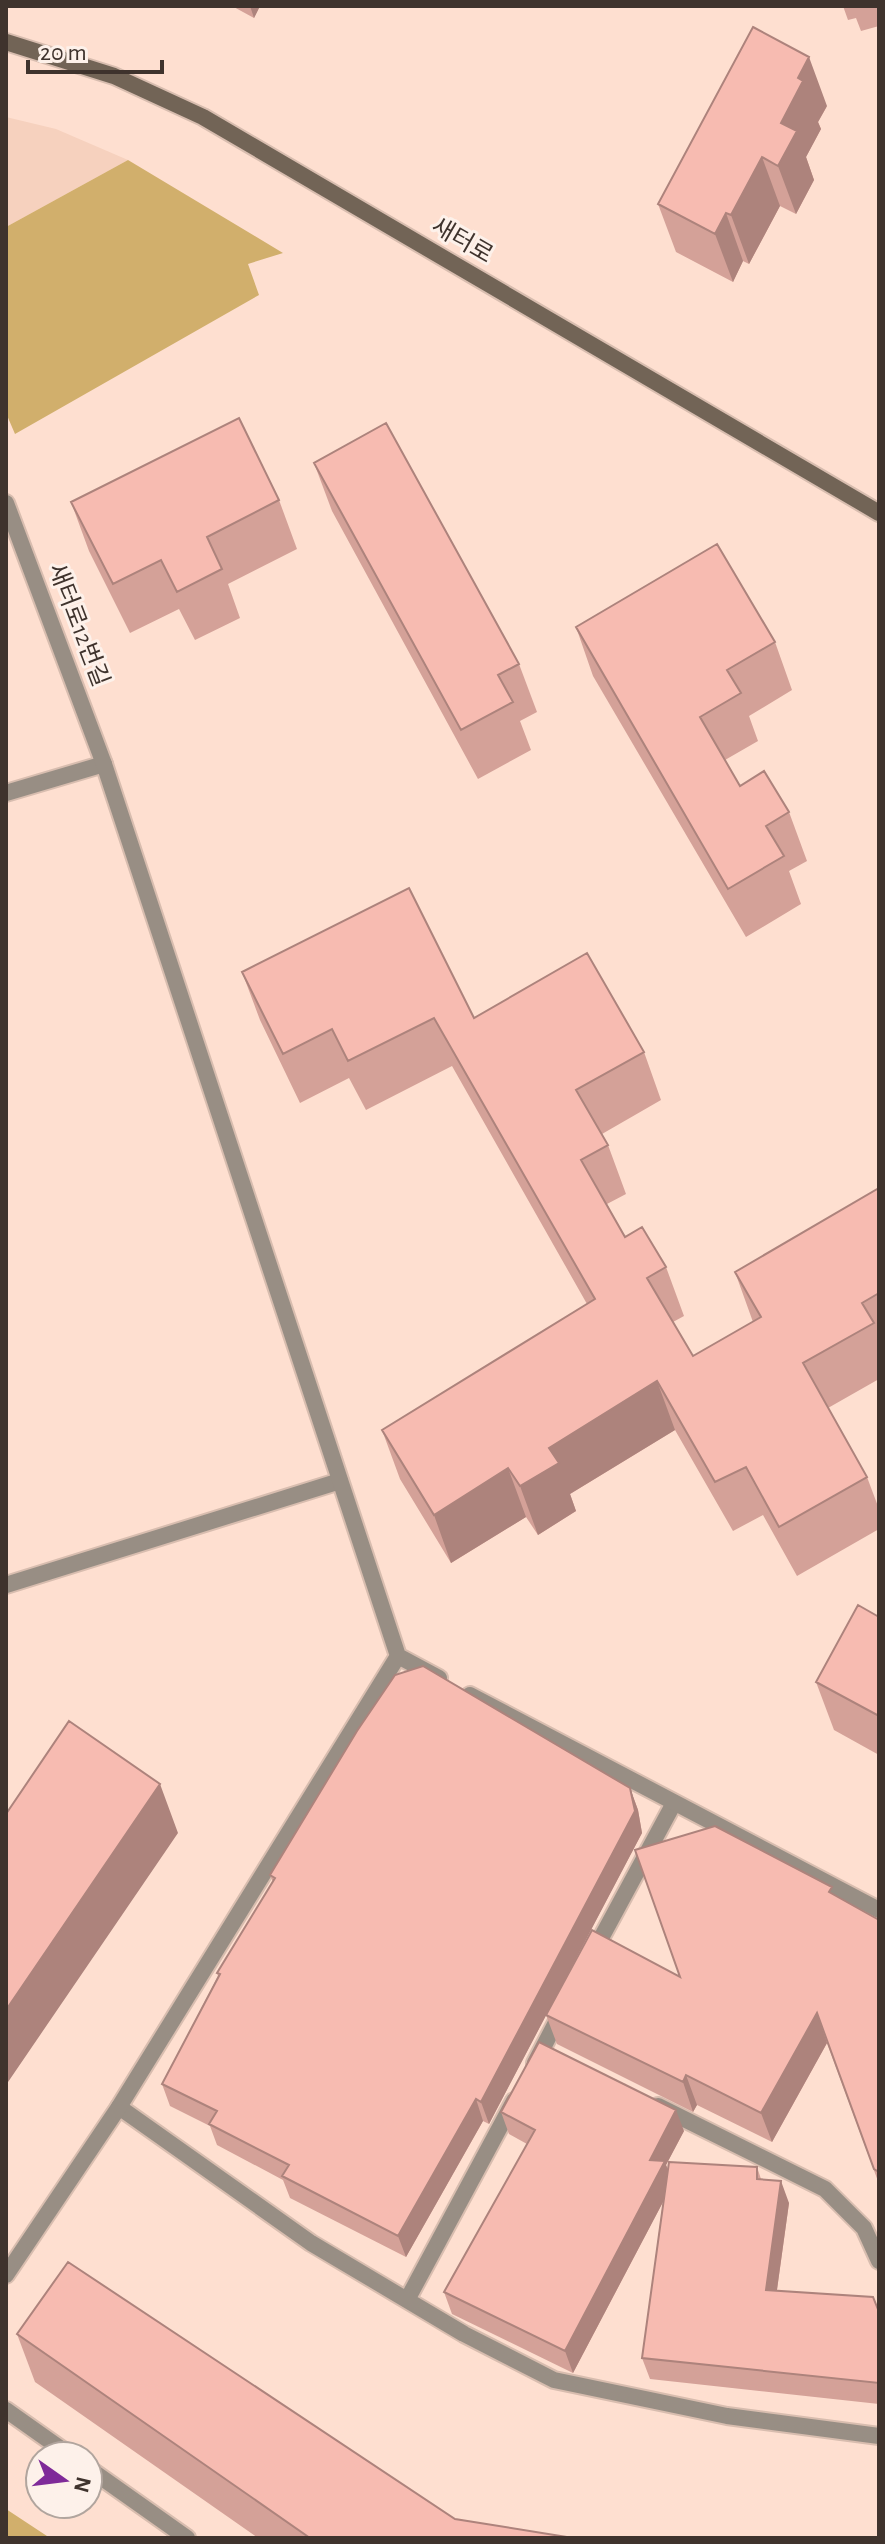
<svg xmlns="http://www.w3.org/2000/svg" width="885" height="2544" font-family="'Alegreya Sans','Noto Sans KR',sans-serif">
<rect width="100%" height="100%" fill="#fedfd0"/>
<!-- built -->
<path fill="#f6d1be" d="M6 117 56 129 128 160 6 227Z"/>
<!-- green -->
<path fill="#d1af6c" d="M128 160 283 253 248 264 259 295 15 434 6 413V227Z
M6 2509 50 2538H6Z"/>
<g fill="none" stroke-linecap="round" stroke-linejoin="round">
<!-- lane casing -->
<g stroke="#d8bdaf" stroke-width="20">
<path id="lane" d="M6 793 104 764
M6 1585 340 1481
M593 1953 674 1803
M535 2063 561 2013
M658 2106 825 2189 864 2228 879 2261
M119 2107 311 2243 464 2334 554 2380 727 2416 879 2436
M407 2300 514 2101"/>
</g>
<!-- street casing -->
<g stroke="#d8bdaf" stroke-width="20">
<path id="street" d="M6 503 104 764 398 1656 119 2107 6 2275
M398 1656 439 1678
M470 1695 879 1910
M6 2410 71 2456
M88 2468 187 2538"/>
</g>
<!-- secondary casing -->
<g stroke="#d8bdaf" stroke-width="20">
<path id="secondary" d="M6 42 114 76 203 117 879 513"/>
</g>
<!-- lane -->
<use href="#lane" stroke="#988e84" stroke-width="16"/>
<!-- street -->
<use href="#street" stroke="#988e84" stroke-width="16"/>
<!-- secondary -->
<use href="#secondary" stroke="#726456" stroke-width="16"/>
</g>
<!-- wall -->
<path fill="#d4a198" d="M232 6H260L254 18Z
M843 6H879V26L861 31 856 18 848 20Z
M827 106 818 122 821 129 806 157 814 180 796 214 780 206 749 264 743 261 733 282 676 252 658 204Z
M314 463 519 664 537 712 520 721 531 750 478 779 332 511Z
M279 500 297 549 228 584 240 618 195 640 179 609 130 633 89 551 71 502Z
M576 627 775 642 792 690 749 716 758 741 725 760 740 786 789 812 807 861 789 871 801 904 746 937 593 676Z
M242 972 644 1052 661 1100 602 1134 608 1145 626 1194 607 1204 625 1237 666 1267 684 1316 673 1322 693 1356 753 1322 735 1272 879 1188V1379L828 1408 867 1477 879 1509V1529L797 1576 763 1515 733 1531 675 1430 570 1494 576 1511 538 1535 526 1517 451 1563 400 1479 382 1430 587 1304 452 1066 366 1110 349 1078 300 1103 260 1020Z
M879 1617V1755L834 1730 816 1682Z
M630 1788 638 1810 642 1833 566 1977H680L835 1896 879 1920V2184L827 2043 772 2142 697 2105 693 2112 557 2044 546 2015 489 2124 483 2121 406 2257 290 2198 283 2180 217 2145 210 2126 170 2106 162 2084 218 1976 217 1973 273 1882 270 1875Z
M501 2112 684 2131 666 2165 668 2169 757 2167 761 2179 789 2203 777 2290 879 2312V2404L650 2379 642 2358 663 2202 573 2373 452 2314 444 2292 527 2144 509 2134Z
M17 2334 455 2519 573 2538H258L35 2382Z"/>
<!-- shaded-wall -->
<path fill="#ad837c" d="M250 6H260L254 18Z
M809 57 827 106 818 122 821 129 806 157 814 180 796 214 778 166 781 123 798 78Z
M762 157 780 206 749 264 731 215Z
M726 213 743 261 733 282 715 234Z
M657 1381 675 1430 570 1494 576 1511 538 1535 520 1486 549 1448Z
M508 1468 526 1517 451 1563 434 1515Z
M160 1784 178 1833 6 2085V2010Z
M630 1788 638 1810 642 1833 489 2124 481 2102Z
M817 2013 827 2043 772 2142 761 2113Z
M686 2075 697 2105 693 2112 683 2082Z
M476 2099 483 2121 406 2257 398 2236Z
M676 2110 684 2131 666 2165 673 2183 573 2373 565 2351 650 2160Z
M781 2181 789 2203 774 2311 766 2290Z"/>
<!-- building -->
<path fill="#f7bbb1" stroke="#ad837c" stroke-width="2" d="M753 27 809 57 798 78 803 81 781 123 797 131 778 166 762 157 731 215 726 213 715 234 658 204Z
M239 418 279 500 207 537 222 569 177 592 161 560 113 584 71 502Z
M386 423 519 664 498 675 513 702 461 730 314 463Z
M717 544 775 642 727 670 741 693 700 717 740 786 764 771 789 812 766 826 784 856 728 889 576 627Z
M409 888 474 1018 587 953 644 1052 576 1090 608 1145 581 1160 625 1237 642 1227 666 1267 647 1278 693 1356 761 1317 735 1272 879 1188V1293L862 1303 874 1323 803 1363 867 1477 779 1527 746 1467 715 1482 657 1381 549 1448 559 1463 520 1486 508 1468 434 1515 382 1430 595 1299 434 1018 348 1061 332 1029 283 1054 242 972Z
M858 1605 879 1617V1716L816 1682Z
M423 1666 630 1788 635 1811 481 2102 476 2099 398 2236 282 2176 289 2165 209 2124 217 2111 162 2084 220 1974 217 1973 275 1878 270 1875 357 1731 395 1675Z
M69 1721 160 1784 6 2010V1814Z
M715 1826 832 1887 829 1892 879 1920V2172L874 2169 817 2013 761 2113 686 2075 683 2082 546 2015 592 1930 680 1977 635 1850Z
M539 2042 676 2110 650 2160 665 2161 565 2351 444 2292 535 2130 501 2112Z
M669 2162 757 2167V2179L781 2181 766 2290 873 2297 879 2312V2383L642 2358Z
M68 2262 455 2519 573 2538H310L17 2334Z"/>
<g text-anchor="middle" dominant-baseline="central" stroke-width="6" stroke-linejoin="round" paint-order="stroke">
<!-- street labels -->
<g font-size="24" fill="#3f332d" stroke="#fdf1ea">
<text transform="translate(462 241) rotate(30)">새터로</text>
<text transform="translate(78 625) rotate(69)">새터로12번길</text>
</g>
</g>
<!-- border -->
<rect width="885" height="2544" fill="none" stroke="#3f332d" stroke-width="16"/>
<!-- north arrow -->
<g transform="translate(64 2480) rotate(104)"><circle r="38" fill="#fdf1ea" stroke="#b1a59e" stroke-width="2"/>
<path d="M0-6L14 30L0 20L-14 30Z" fill="#7f2a99"/>
<text y="-12" font-size="22" font-weight="bold" text-anchor="middle" fill="#3f332d">N</text>
</g>
<!-- scale -->
<path d="M28 60v12h134v-12" fill="none" stroke="#3f332d" stroke-width="4"/>
<text x="40" y="60" font-size="24" fill="#3f332d" stroke="#fdf1ea" stroke-width="6" paint-order="stroke">20 m</text>
</svg>
